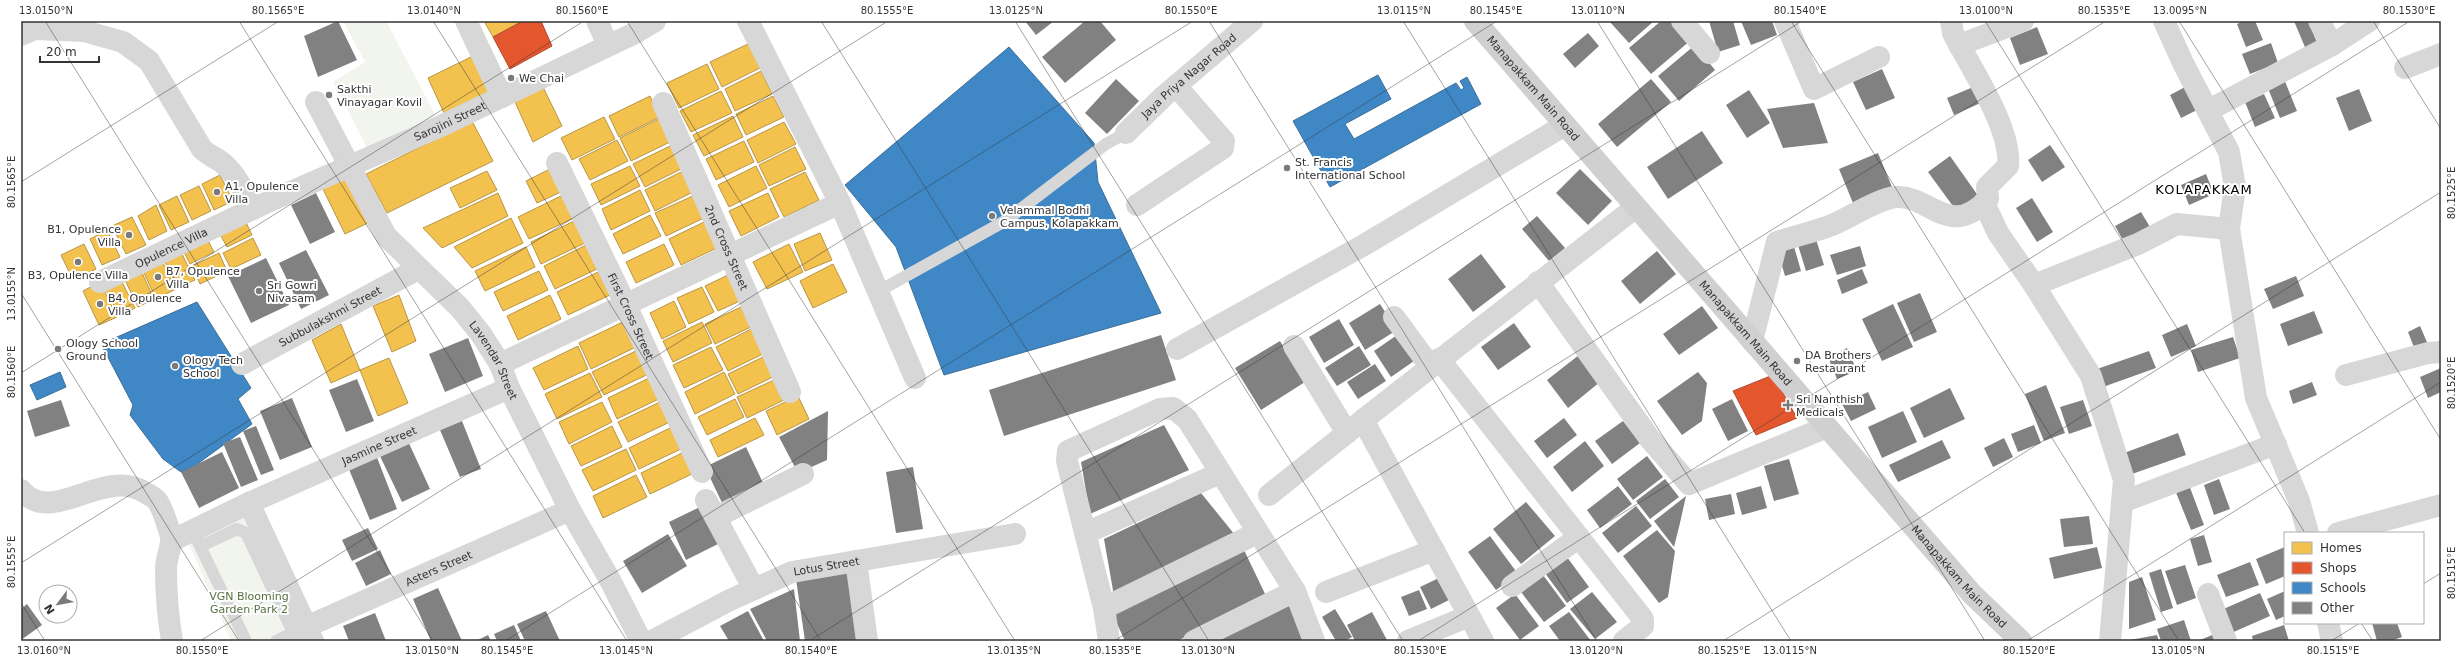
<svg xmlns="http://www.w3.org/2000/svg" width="2462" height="662" font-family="'DejaVu Sans',sans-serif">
<rect width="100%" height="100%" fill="#fff"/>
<!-- green -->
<path fill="#f1f5ed" d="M343 21H386L441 126 372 157 333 82 365 62Z
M245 516 302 641H231L187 540Z"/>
<!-- homes -->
<path fill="#f2c14e" stroke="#b99646" d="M484 21H523L493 37Z
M748 44 760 68 722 87 710 62Z
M475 55 489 92 444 113 428 78Z
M707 64 719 89 679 108 667 83Z
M761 71 772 94 735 111 725 89Z
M543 87 562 126 533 142 515 102Z
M721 91 732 113 691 132 680 111Z
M650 96 660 117 619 137 609 116Z
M773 96 784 117 746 135 736 114Z
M733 116 743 137 704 156 693 135Z
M604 117 615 139 572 160 561 138Z
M659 119 670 142 631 161 620 138Z
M472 121 493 161 387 213 366 174Z
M784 122 796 144 758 163 747 140Z
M617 140 628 161 590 180 579 159Z
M744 141 754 162 716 180 706 159Z
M672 145 683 168 645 187 633 164Z
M795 147 806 169 769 186 759 165Z
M630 166 640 186 601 205 591 184Z
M756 166 767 188 729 207 718 185Z
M550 169 561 192 537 203 526 181Z
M685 170 695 191 655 211 645 190Z
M487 171 497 190 460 208 450 188Z
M805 172 819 200 784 217 770 189Z
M346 173 370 222 345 234 321 185Z
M220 175 233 201 214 210 202 184Z
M199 186 211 211 192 220 180 195Z
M640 190 650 211 611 230 602 209Z
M498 193 508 216 442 248 423 228Z
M768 193 779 217 741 236 729 211Z
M563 195 574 218 529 239 518 217Z
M695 195 706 217 666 236 655 213Z
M177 196 189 222 171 230 159 205Z
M156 205 167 231 149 240 138 216Z
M242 214 252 235 227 247 221 236Z
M650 215 661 236 623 254 613 234Z
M132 217 146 245 126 254 112 226Z
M511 218 523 243 472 268 454 247Z
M574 221 585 243 541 264 531 242Z
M706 221 719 247 681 265 669 239Z
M107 230 120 257 102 265 90 239Z
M204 233 214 252 190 264 180 244Z
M820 233 832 260 805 271 794 244Z
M253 238 261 255 231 269 223 253Z
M84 244 96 269 73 280 61 255Z
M664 244 674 265 636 283 626 262Z
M789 244 803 272 767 289 753 262Z
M586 245 597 269 555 289 544 266Z
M178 246 195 280 178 288 161 254Z
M526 247 535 267 485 291 475 271Z
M219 253 227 271 200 284 192 266Z
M159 255 176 289 156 299 140 264Z
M833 264 847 292 813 308 800 281Z
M139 266 154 299 138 307 122 274Z
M539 271 548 290 503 311 494 292Z
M598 272 610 295 568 315 557 292Z
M118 274 135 308 119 316 102 282Z
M728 275 740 301 718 311 705 286Z
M100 282 117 317 99 325 83 291Z
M702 287 714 312 689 324 677 298Z
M399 295 416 341 392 352 373 306Z
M550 295 561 319 518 340 507 316Z
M674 301 686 327 662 339 650 313Z
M741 307 751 327 715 344 705 324Z
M627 320 640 345 591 369 579 343Z
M702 322 712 343 673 362 663 341Z
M341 324 360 370 331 383 312 340Z
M751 329 763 354 728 371 716 347Z
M578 346 588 369 544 390 533 368Z
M711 347 723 370 684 388 673 365Z
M642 348 653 372 604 395 592 372Z
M763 357 773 377 738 394 728 374Z
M389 358 408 403 378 416 360 370Z
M724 372 735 394 695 414 685 392Z
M590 373 602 397 557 419 545 394Z
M653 376 663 397 617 419 608 398Z
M774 380 784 400 747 418 737 397Z
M798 396 809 419 777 435 766 411Z
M735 399 744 417 707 435 698 417Z
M664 400 674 420 628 442 618 422Z
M602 402 612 422 569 444 559 422Z
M755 418 764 435 718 457 710 440Z
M612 426 622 447 581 466 571 446Z
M672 427 683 448 639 469 629 448Z
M626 449 636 470 593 491 582 470Z
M684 452 694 473 650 494 641 473Z
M636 475 647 497 603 518 593 496Z"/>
<!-- shops -->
<path fill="#e4572e" stroke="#af4c30" d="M523 21H541L552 46 510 69 493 37Z
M1773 375 1797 418 1756 435 1733 391Z"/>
<!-- schools -->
<path fill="#3f88c5" stroke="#3b6e99" d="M1009 47 1094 143 1098 182 1161 313 944 375 896 247 845 185Z
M1378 75 1391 99 1345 124 1354 139 1456 83 1461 90 1464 88 1460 81 1467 77 1481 104 1330 187 1293 121Z
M197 302 251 388 238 399 252 424 196 465 181 472 163 459 130 415 133 405 101 344Z
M60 372 66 387 37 400 30 385Z"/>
<!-- building -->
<path fill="#818181" d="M338 21 357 60 318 77 304 36Z
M1025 21H1054L1036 35Z
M1085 21H1100L1116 40 1065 83 1042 57Z
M1609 21H1654L1629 43Z
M1661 21H1676L1691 40 1651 74 1629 48Z
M1709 21H1733L1740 45 1718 52Z
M1741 21H1772L1777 35 1751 45Z
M2244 21H2255L2263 40 2246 47 2237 24Z
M2294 21H2308L2319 47 2307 52Z
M2037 27 2048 54 2020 65 2010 38Z
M1588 33 1599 46 1575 68 1563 54Z
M2271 43 2278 63 2250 74 2242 54Z
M1695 45 1715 70 1679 101 1658 76Z
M1882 69 1895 98 1866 110 1853 82Z
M1116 79 1139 101 1107 134 1085 113Z
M1651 79 1671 102 1617 147 1598 124Z
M2284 79 2297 111 2280 118 2267 86Z
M1978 85 1985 101 1954 115 1947 98Z
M2189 85 2201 108 2181 118 2170 95Z
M2359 89 2372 121 2349 131 2336 98Z
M1749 90 1770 123 1747 138 1726 105Z
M2264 94 2275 118 2255 127 2245 102Z
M1814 103 1828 143 1783 148 1767 109Z
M1702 131 1723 163 1668 199 1647 167Z
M2050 145 2065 167 2042 182 2028 160Z
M1878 153 1892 187 1853 203 1839 169Z
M1950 156 1979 197 1958 213 1928 172Z
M1580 169 1612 201 1588 225 1556 193Z
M2206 174 2214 194 2189 205 2181 185Z
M316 193 335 232 310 244 291 205Z
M2032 198 2053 232 2037 242 2016 208Z
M2141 212 2150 227 2124 242 2115 226Z
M1537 216 1565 248 1549 261 1522 229Z
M1815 236 1824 265 1806 271 1797 242Z
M1793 243 1801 271 1785 276 1777 248Z
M1860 246 1866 266 1837 275 1830 255Z
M306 250 329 295 301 309 279 263Z
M1657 251 1676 274 1640 304 1621 281Z
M1481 254 1506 287 1473 312 1448 279Z
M266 258 289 305 251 323 228 276Z
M1862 269 1868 283 1842 294 1837 280Z
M2296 276 2304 296 2273 309 2264 289Z
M1920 293 1937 332 1914 342 1897 303Z
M1380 304 1397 330 1365 350 1349 323Z
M1893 304 1913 347 1882 361 1862 319Z
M1702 306 1718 328 1679 355 1663 334Z
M2314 311 2323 333 2288 346 2280 324Z
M1339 319 1354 345 1324 363 1309 337Z
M1514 323 1531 347 1498 370 1481 347Z
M2187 324 2196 346 2171 357 2162 335Z
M2420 326 2430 349 2417 355 2408 332Z
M1161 335 1176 380 1004 436 989 390Z
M1397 335 1414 361 1391 377 1374 351Z
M2233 337 2240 358 2198 372 2191 350Z
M468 338 483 376 445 392 429 354Z
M1280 341 1305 382 1261 410 1235 368Z
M1359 346 1371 365 1337 386 1325 368Z
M1847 348 1857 371 1837 379 1828 357Z
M2149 351 2156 368 2103 387 2097 369Z
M1579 355 1600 382 1568 408 1547 380Z
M1375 364 1386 381 1358 399 1347 382Z
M2441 368V392L2428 398 2420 377Z
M1698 372 1707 383 1702 421 1682 435 1657 401Z
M357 379 374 421 346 432 329 390Z
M2312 382 2317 395 2293 404 2289 391Z
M2046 385 2065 433 2044 441 2025 394Z
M1950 388 1965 419 1924 438 1910 408Z
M1868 392 1876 409 1851 421 1842 404Z
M292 398 312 447 280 460 260 411Z
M1732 399 1748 431 1728 441 1712 409Z
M61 400 70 426 35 437 27 411Z
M2083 400 2092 426 2069 434 2060 407Z
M828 411 827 460 798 473 779 437Z
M1903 411 1917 442 1882 458 1868 427Z
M1564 418 1577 435 1547 458 1534 441Z
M462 421 481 469 460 477 440 430Z
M1623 421 1640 443 1612 464 1595 441Z
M1164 425 1189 470 1090 514 1081 462Z
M2034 425 2041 443 2018 452 2011 434Z
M256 426 274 470 261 475 243 431Z
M2178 433 2186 455 2132 474 2124 453Z
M240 437 258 480 241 487 223 443Z
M2004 438 2013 457 1993 467 1984 448Z
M407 439 430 489 402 502 378 452Z
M1942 440 1951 458 1898 482 1889 465Z
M1585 441 1604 466 1572 492 1553 467Z
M746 447 765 487 724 507 705 467Z
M222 452 239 488 199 508 181 472Z
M376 455 397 509 370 520 348 467Z
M1647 456 1663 477 1633 500 1617 479Z
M1789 459 1799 494 1774 501 1764 466Z
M913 467 923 529 896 533 886 472Z
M1665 479 1679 497 1650 519 1636 501Z
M2219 479 2230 509 2214 515 2204 485Z
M2189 485 2204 525 2191 530 2175 490Z
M1618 486 1632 504 1600 528 1587 510Z
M1761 486 1767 508 1742 515 1736 493Z
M1201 493 1235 535 1114 596 1104 539Z
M1731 494 1735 514 1709 520 1705 499Z
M1686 496 1680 523 1674 547 1654 521Z
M1526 502 1555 536 1521 564 1493 529Z
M704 505 722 542 686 560 669 522Z
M1636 506 1652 526 1618 553 1602 533Z
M2089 516 2093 544 2064 547 2060 519Z
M368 528 378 549 352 561 342 540Z
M1657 530 1675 551 1668 597 1659 603 1623 556Z
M668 534 687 566 642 593 623 561Z
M2204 535 2212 562 2198 566 2190 539Z
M1490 536 1518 574 1496 590 1468 552Z
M2097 547 2102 568 2054 579 2049 558Z
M2285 547V576L2266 584 2256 559Z
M380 550 391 574 366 586 355 563Z
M1244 550 1267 598 1177 641H1125L1112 613Z
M1564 553 1589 587 1567 603 1542 569Z
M2250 562 2259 585 2226 597 2217 575Z
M2185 565 2196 598 2177 605 2165 571Z
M2161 569 2173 608 2161 612 2149 573Z
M849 571 859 641H805L796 579Z
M1543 575 1566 606 1544 622 1521 592Z
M1443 576 1453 598 1431 609 1420 587Z
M2142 577 2156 620 2129 629V582Z
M438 588 462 641H431L413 599Z
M794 589 800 641H767L750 609Z
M1419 590 1427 609 1409 616 1401 597Z
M2285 591V616L2276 620 2267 599Z
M1592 592 1617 622 1595 639 1570 609Z
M2260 593 2270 616 2229 634 2219 611Z
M1515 594 1539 626 1520 640 1496 608Z
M1290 602 1310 641H1213Z
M27 604 42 625 21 640V609Z
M1335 609 1352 637 1345 641H1336L1322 617Z
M546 611 560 641H525L517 624Z
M748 611 764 641H729L720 626Z
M1372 612 1387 640 1355 641 1347 625Z
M1569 612 1591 641H1560L1549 626Z
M375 613 386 641H349L343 626Z
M2184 620 2191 641H2161L2157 629Z
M2372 623H2397L2402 637 2391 641H2377Z
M514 625 521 641H497L494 634Z
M2284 625 2289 641H2253L2252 636Z
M2219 632 2222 641H2198Z
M488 635 491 641H476Z
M2157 635 2159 641H2131L2130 640Z"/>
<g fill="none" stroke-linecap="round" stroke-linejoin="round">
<!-- lane -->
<path stroke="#d7d7d7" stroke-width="12" d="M879 291 1005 221 1106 144 1126 133
M197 540 246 641
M201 546 237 529 246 533 297 641
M276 641 300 629"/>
<!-- street -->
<g stroke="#d7d7d7" stroke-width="22">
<path d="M466 21 502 97"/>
<path d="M597 21 608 45"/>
<path d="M1682 21 1709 53"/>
<path d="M1785 21 1814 89 1879 57"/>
<path d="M2164 21 2183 63 2229 152 2235 187 2229 229"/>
<path d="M2319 21 2332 45 2369 21"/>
<path d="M21 35 35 29 84 31 123 42 149 61 202 149C209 156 219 159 225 165 238 177 245 194 253 209"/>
<path d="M1959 45 2023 21"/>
<path d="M2405 68 2441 54"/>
<path id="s1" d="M316 102 386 236 460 308 481 334 500 364 509 388 570 510 610 580 641 641"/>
<path id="s2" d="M663 103 790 392"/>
<path d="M2209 110 2332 45"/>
<path id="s3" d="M1126 133 1164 96 1252 21"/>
<path id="s4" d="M557 163 626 305 702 472"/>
<path d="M840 203 915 378"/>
<path d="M1984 203 1998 233 2034 285"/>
<path d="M1137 205 1223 148 1224 141 1176 86"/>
<path id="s5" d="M100 282 261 205 441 126 635 33 655 21"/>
<path d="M1538 282 1650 439 1689 484 1827 427"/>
<path d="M1394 317 1430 366"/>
<path d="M1752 341 1777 242C1795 236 1814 232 1832 225 1851 217 1877 199 1896 197 1930 195 1949 240 1988 199L1987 187 2008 166C2012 128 1970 67 1953 33L1951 21"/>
<path d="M1294 346 1347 433"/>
<path d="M1177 349 1364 245 1565 125"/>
<path d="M1439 359 1643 619V626L1624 641"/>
<path id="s6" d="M242 364 418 269"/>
<path d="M500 364 840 203 748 21"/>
<path d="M2346 375 2428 353 2441 352"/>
<path d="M21 490C53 528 102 465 146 493 149 495 156 498 158 502 162 508 172 535 171 542 170 551 166 560 166 569 166 593 168 617 172 641"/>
<path d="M1269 495 1363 420"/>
<path d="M706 500 754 589"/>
<path d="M2122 502 2276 444"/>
<path d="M249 503 313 641"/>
<path d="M716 517 803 474"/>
<path d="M1086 533 1220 473"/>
<path d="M2338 533 2441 505"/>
<path id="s7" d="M171 541 249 503 509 388"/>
<path d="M856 561 867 641"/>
<path d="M1512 586 1579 537"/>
<path d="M1326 592 1434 550"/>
<path d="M2208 594 2226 641"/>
<path d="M1104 608 1257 533"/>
<path d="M2328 623 2332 641"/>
<path id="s8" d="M306 627 570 510"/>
<path id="s9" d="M652 641 730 600 792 572 1015 534"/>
<path d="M1109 641 1104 608 1067 461 1068 451 1160 409 1173 408 1187 419 1295 591 1314 641"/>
<path d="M1194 641 1295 591"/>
<path d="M1408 641 1469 616"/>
<path d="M1483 641 1363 420 1636 207"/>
<path d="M2110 641 2124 480 2091 376 2034 285 2138 244 2177 224 2229 229 2256 398 2299 501 2308 533"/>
</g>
<!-- secondary -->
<path stroke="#d0d0d0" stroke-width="22" id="s10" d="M1475 21 1972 594 2021 641"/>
</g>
<!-- ticks -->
<path fill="none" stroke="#333" stroke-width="1" stroke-opacity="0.45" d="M45 21 433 641M239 21 627 641M433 21 821 641M627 21 1015 641M821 21 1209 641M1015 21 1403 641M1209 21 1597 641M1403 21 1791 641M1597 21 1985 641M1791 21 2179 641M1985 21 2305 533M2179 21 2441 440M2373 21 2441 129M21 182 279 21M21 293 239 641M21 373 584 21M21 563 888 21M2423 584 2441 573M21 603 45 641M2361 623 2373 641M200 641 1193 21M505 641 1497 21M809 641 1802 21M1114 641 2106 21M1418 641 2410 21M1723 641 2441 192M2027 641 2441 382M2331 641 2360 623"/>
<!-- markers -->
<g fill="#7a7a7a" stroke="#fff" stroke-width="1.5">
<circle cx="511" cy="78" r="4"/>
<circle cx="329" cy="95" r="4"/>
<circle cx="1287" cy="168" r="4"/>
<circle cx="217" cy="192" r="4"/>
<circle cx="992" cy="216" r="4"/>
<circle cx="129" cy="235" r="4"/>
<circle cx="78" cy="262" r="4"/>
<circle cx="158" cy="277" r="4"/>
<circle cx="259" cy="291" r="4"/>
<circle cx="100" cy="304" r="4"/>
<circle cx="58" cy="349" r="4"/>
<circle cx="1797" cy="361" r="4"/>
<circle cx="175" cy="366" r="4"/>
<path d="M1786 399h4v4h4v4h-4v4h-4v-4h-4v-4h4z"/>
</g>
<g text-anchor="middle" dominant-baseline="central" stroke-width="4" stroke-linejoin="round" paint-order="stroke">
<!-- street labels -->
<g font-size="11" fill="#333" stroke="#fff">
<text stroke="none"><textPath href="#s3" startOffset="85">Jaya Priya Nagar Road</textPath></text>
<text stroke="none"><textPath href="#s10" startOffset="89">Manapakkam Main Road</textPath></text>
<text stroke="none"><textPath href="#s5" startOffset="385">Sarojini Street</textPath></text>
<text stroke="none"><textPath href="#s5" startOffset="79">Opulence Villa</textPath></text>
<text stroke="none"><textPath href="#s2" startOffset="158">2nd Cross Street</textPath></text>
<text stroke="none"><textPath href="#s6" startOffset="100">Subbulakshmi Street</textPath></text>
<text stroke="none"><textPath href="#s4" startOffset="170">First Cross Street</textPath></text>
<text stroke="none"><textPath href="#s10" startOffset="413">Manapakkam Main Road</textPath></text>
<text stroke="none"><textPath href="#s1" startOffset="317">Lavendar Street</textPath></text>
<text stroke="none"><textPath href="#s7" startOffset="229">Jasmine Street</textPath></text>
<text stroke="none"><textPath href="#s9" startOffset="191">Lotus Street</textPath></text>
<text stroke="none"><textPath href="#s8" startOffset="145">Asters Street</textPath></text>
<text stroke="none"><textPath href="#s10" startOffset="737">Manapakkam Main Road</textPath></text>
</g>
<!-- poi labels -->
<g font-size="11" fill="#333" stroke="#fff" text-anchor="start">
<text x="519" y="78">We Chai</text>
<text x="337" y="89">Sakthi<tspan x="337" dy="13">Vinayagar Kovil</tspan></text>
<text x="1295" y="162">St. Francis<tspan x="1295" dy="13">International School</tspan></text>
<text x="225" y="186">A1, Opulence<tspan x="225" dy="13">Villa</tspan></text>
<text x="1000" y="210">Velammal Bodhi<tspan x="1000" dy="13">Campus, Kolapakkam</tspan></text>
<text x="121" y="229" text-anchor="end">B1, Opulence<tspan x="121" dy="13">Villa</tspan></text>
<text x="166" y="271">B7, Opulence<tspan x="166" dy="13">Villa</tspan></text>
<text x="78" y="275" text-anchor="middle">B3, Opulence Villa</text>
<text x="267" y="285">Sri Gowri<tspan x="267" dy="13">Nivasam</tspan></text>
<text x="108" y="298">B4, Opulence<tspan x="108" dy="13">Villa</tspan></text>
<text x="66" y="343">Ology School<tspan x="66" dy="13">Ground</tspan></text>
<text x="1805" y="355">DA Brothers<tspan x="1805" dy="13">Restaurant</tspan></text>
<text x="183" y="360">Ology Tech<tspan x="183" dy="13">School</tspan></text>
<text x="1796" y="399">Sri Nanthish<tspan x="1796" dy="13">Medicals</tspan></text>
</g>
<!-- park labels -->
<g font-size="11" fill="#56703f" stroke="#fff">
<text x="249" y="596">VGN Blooming<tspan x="249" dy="13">Garden Park 2</tspan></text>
</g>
<!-- quarter labels -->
<g font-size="13" letter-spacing="1" fill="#000" stroke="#fff">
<text x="2204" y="189">KOLAPAKKAM</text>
</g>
</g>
<!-- border -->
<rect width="2462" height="662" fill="none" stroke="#ffffff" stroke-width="44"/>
<!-- legend -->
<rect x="2284" y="532" width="140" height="92" fill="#ffffff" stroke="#adadad"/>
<rect x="2292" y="542" width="20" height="12" fill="#f2c14e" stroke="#adadad"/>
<text x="2320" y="552" font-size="12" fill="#333333">Homes</text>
<rect x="2292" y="562" width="20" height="12" fill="#e4572e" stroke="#adadad"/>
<text x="2320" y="572" font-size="12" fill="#333333">Shops</text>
<rect x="2292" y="582" width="20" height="12" fill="#3f88c5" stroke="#adadad"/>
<text x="2320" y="592" font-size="12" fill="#333333">Schools</text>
<rect x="2292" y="602" width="20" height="12" fill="#818181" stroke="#adadad"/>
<text x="2320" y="612" font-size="12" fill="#333333">Other</text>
<!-- north arrow -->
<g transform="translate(58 604) rotate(238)"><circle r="19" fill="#ffffff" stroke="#adadad"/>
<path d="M0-3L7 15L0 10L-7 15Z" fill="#7a7a7a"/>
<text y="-6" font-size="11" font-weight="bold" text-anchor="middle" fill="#333333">N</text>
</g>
<!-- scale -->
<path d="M40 56v6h59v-6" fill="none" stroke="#333333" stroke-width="2"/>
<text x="46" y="56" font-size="12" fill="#333333" stroke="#ffffff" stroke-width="3" paint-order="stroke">20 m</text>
<rect x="22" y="22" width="2418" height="618" fill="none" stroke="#333" stroke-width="1.5"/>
<g font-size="10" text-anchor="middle" fill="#333">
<text x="46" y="14">13.0150°N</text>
<text x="278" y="14">80.1565°E</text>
<text x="434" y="14">13.0140°N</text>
<text x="582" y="14">80.1560°E</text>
<text x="887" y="14">80.1555°E</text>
<text x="1016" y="14">13.0125°N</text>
<text x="1191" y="14">80.1550°E</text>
<text x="1404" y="14">13.0115°N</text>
<text x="1496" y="14">80.1545°E</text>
<text x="1598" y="14">13.0110°N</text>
<text x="1800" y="14">80.1540°E</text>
<text x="1986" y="14">13.0100°N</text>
<text x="2104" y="14">80.1535°E</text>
<text x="2180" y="14">13.0095°N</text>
<text x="2409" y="14">80.1530°E</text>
<text transform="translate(11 182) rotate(-90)" y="4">80.1565°E</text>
<text transform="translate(2451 193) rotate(-90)" y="4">80.1525°E</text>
<text transform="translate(11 294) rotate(-90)" y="4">13.0155°N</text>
<text transform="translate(11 372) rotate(-90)" y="4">80.1560°E</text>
<text transform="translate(2451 383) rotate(-90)" y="4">80.1520°E</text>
<text transform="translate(11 562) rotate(-90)" y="4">80.1555°E</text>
<text transform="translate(2451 573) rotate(-90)" y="4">80.1515°E</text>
<text x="44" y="654">13.0160°N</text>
<text x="202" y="654">80.1550°E</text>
<text x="432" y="654">13.0150°N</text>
<text x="507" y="654">80.1545°E</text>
<text x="626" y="654">13.0145°N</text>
<text x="811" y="654">80.1540°E</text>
<text x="1014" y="654">13.0135°N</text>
<text x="1115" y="654">80.1535°E</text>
<text x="1208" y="654">13.0130°N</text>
<text x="1420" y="654">80.1530°E</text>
<text x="1596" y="654">13.0120°N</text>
<text x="1724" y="654">80.1525°E</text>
<text x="1790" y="654">13.0115°N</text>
<text x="2029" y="654">80.1520°E</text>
<text x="2178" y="654">13.0105°N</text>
<text x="2333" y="654">80.1515°E</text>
</g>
</svg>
